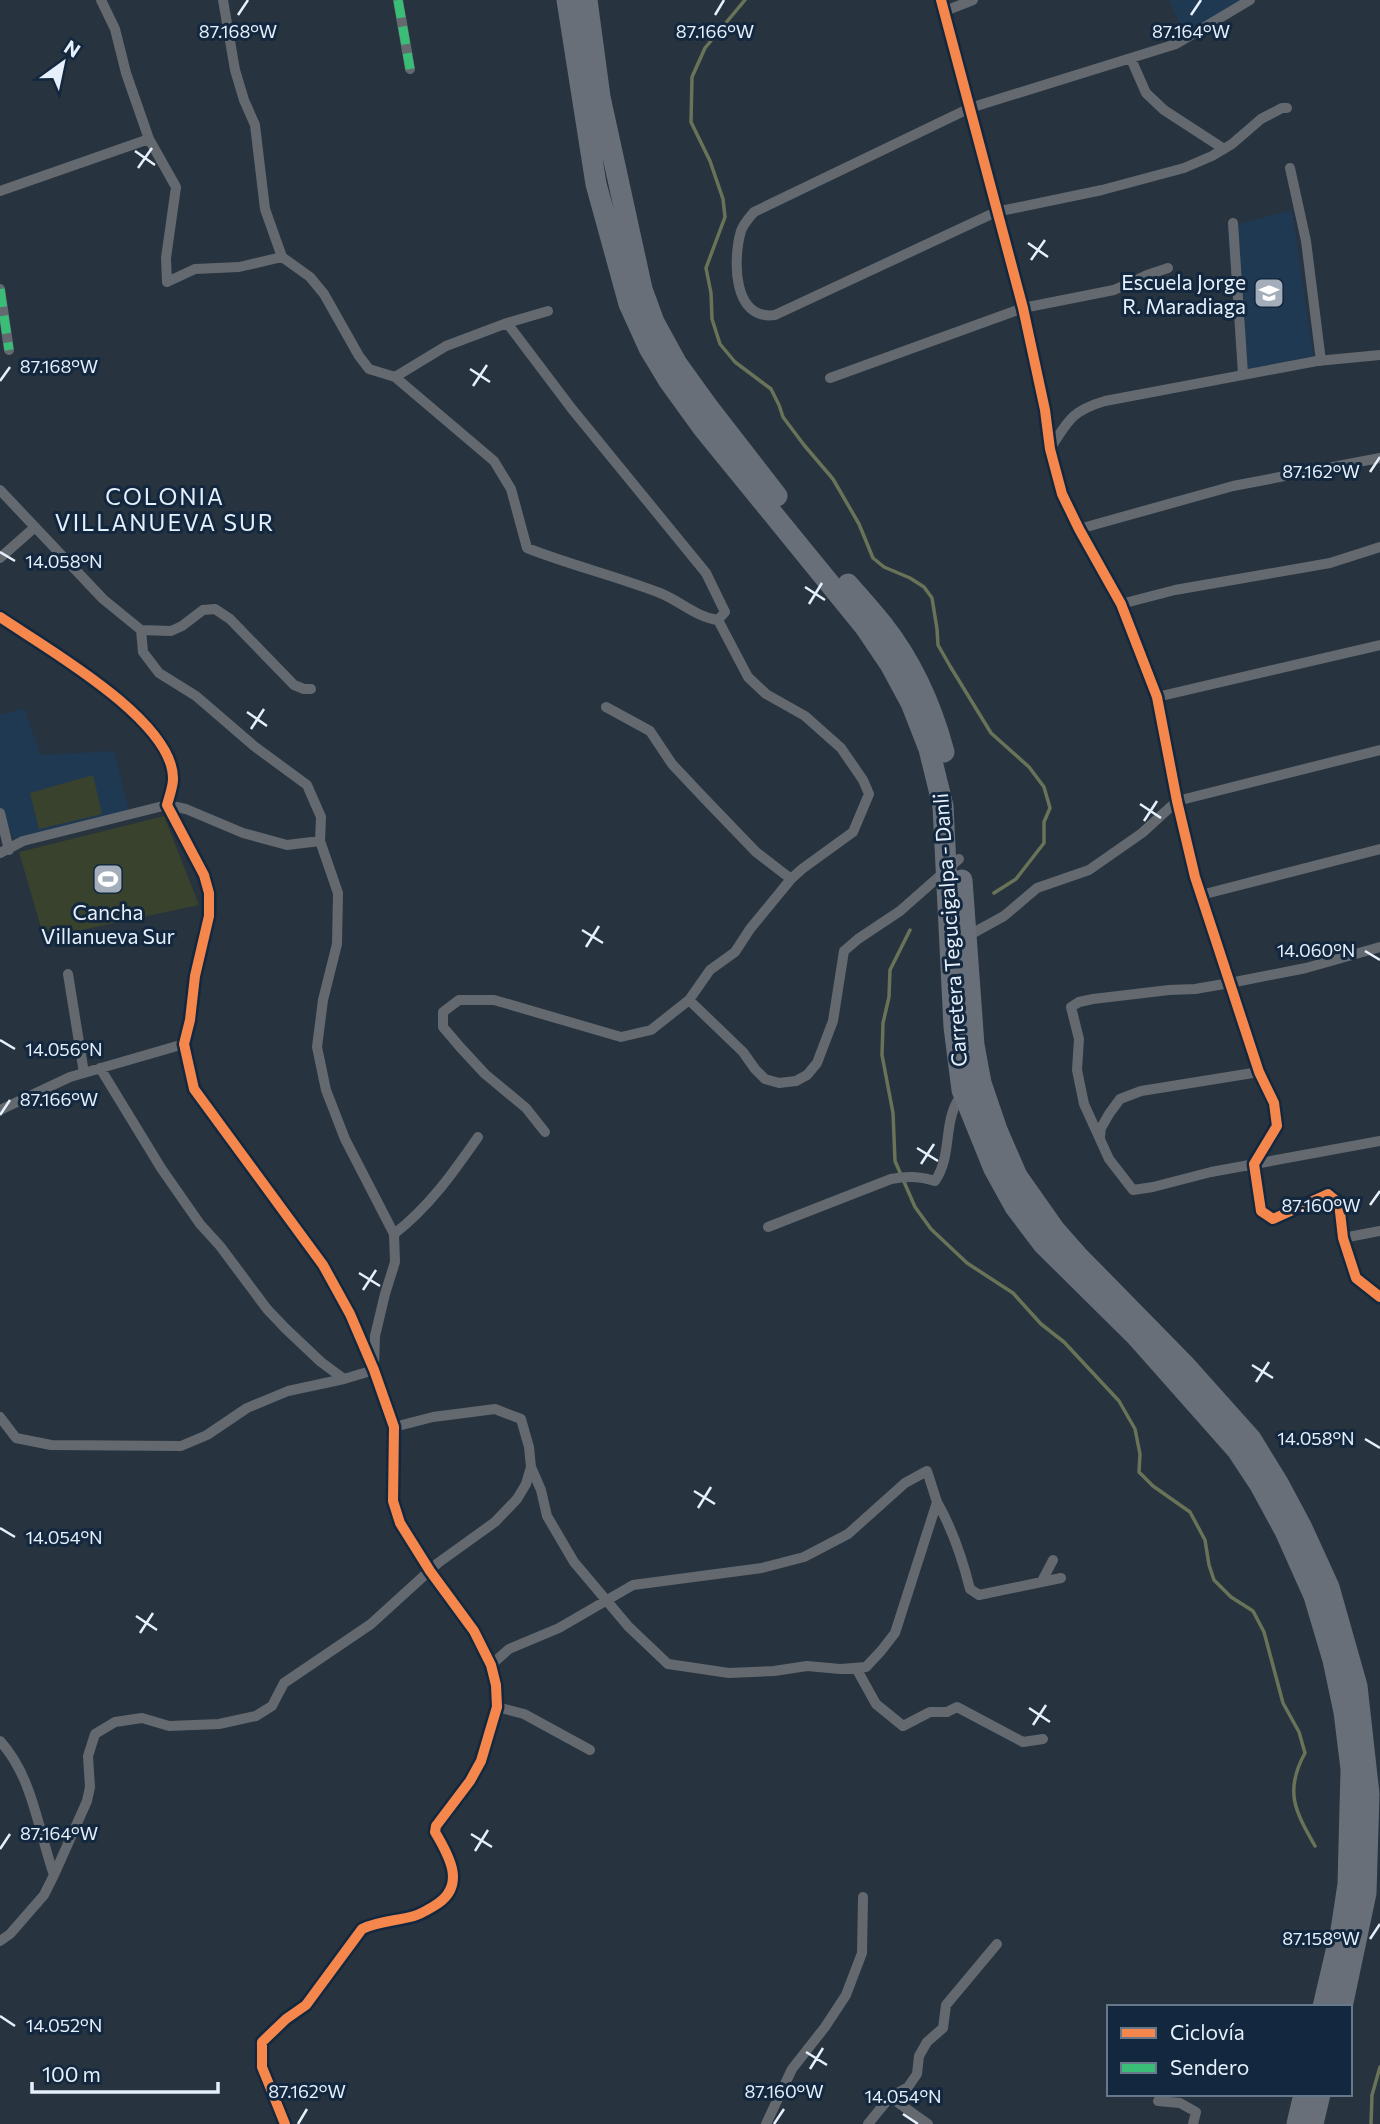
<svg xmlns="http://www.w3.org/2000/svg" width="1380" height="2124" font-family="Commissioner,sans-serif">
<rect width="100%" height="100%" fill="#27333f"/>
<!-- built -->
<path fill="#203953" d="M1169 0H1246L1185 36Z
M1292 210 1314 359 1240 372 1227 227Z
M24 708 41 755 114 751 129 811 15 841 0 808V715Z"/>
<!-- green -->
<path fill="#39422c" d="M93 775 102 814 39 829 30 793Z
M164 816 199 905 44 938 19 852Z"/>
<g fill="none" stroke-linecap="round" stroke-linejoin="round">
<!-- stream -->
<path stroke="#697358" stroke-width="3.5" d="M745 0 705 48 692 77 691 122 710 161 723 199 725 217 706 268 711 293 712 319 720 344 735 362 771 389 779 405 783 417 804 445 833 479 859 524 873 558 884 567 910 578 924 587 932 598 937 629 938 645 950 666 991 733 1029 767 1044 787 1050 808 1044 822V843L1016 879 994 893
M910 930 890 970 889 997 883 1023 882 1055 893 1113 895 1161 915 1207 931 1229 967 1263 1013 1293 1041 1324 1064 1342 1119 1401 1135 1429 1140 1454 1139 1472 1153 1486 1190 1512 1205 1540 1209 1565 1214 1580 1231 1597 1253 1611 1264 1632 1283 1703 1299 1732 1305 1753C1284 1791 1295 1811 1315 1846
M1371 2124 1372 2095 1380 2067"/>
<!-- street -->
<path stroke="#63696f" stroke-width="10" d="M101 0 115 29 126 73 149 139 176 187 166 258 167 282 195 269 239 267 282 257
M223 0 235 70 244 100 255 125 265 209 282 257 310 277 324 294 359 356 369 369 395 377 446 346 507 323 548 311
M398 0 410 69
M941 0 1023 308 1045 410 1050 449 1062 494 1079 529 1121 604 1157 697 1177 801 1195 877 1259 1072 1274 1103 1277 1126 1254 1164 1261 1211 1273 1219 1328 1194 1339 1203 1343 1238 1356 1278 1380 1297
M1250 0 1176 44 970 108 754 212C749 218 744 223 741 231 733 258 732 321 775 315L996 212 1102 190 1184 168 1212 156 1232 144 1261 119 1282 108H1287
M945 11 973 0
M1131 59 1146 93 1164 110 1224 149
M1290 168 1306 241 1321 361
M0 191 149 139
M1233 223 1243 374
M0 289 9 350
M507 323 572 409 706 573 725 612 718 620 748 677 766 694 805 716 841 748 863 780 869 794 853 832 802 869 791 879 750 929 735 952 710 970 689 1000 651 1030 621 1037 494 1000H459L443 1012V1027L460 1047 485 1074 526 1108 545 1132
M395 377 494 461 511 489 527 548C570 565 616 576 660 593 680 601 696 617 718 620
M830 378 1023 308 1114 290 1147 275 1168 268
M1050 449C1068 421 1071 411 1105 401L1317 361 1380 355
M0 490 103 599 141 630 171 631 182 626 203 610 215 609 230 619 294 685 304 689H311
M1079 529 1233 486 1380 458
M0 558 35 527
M1121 604 1175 590 1330 563 1380 547
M0 617C44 647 174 720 173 779 173 787 169 797 167 805L204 875 209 893V916L195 976 190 1020 184 1044 194 1089 323 1265 350 1314 374 1370 394 1427 393 1501 400 1523 430 1571 474 1631 491 1665 496 1685 497 1707 481 1761 470 1781 436 1826 435 1832C450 1857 467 1887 434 1906 427 1910 421 1914 414 1916 397 1921 378 1921 362 1929L306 2005 286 2019 262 2042V2067L285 2124
M141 630 143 652 159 673 196 696 254 746 307 785 321 817 320 841 338 893 337 944 323 1000 317 1047 326 1090 345 1139 394 1234 395 1262 385 1294 375 1336 374 1367
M1157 697 1380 645
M606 707 650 731 672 764 704 798 756 852 791 879
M0 813 9 850
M0 853 23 841 167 805 186 809 243 833 287 845 320 841
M1201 895 1380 849
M964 938 1004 916 1037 888 1089 870 1142 833 1177 801 1380 750
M1380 947 1306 968 1230 983 1195 989 1169 990 1093 999 1079 1002 1071 1007 1079 1039 1077 1070 1084 1104 1109 1159 1133 1190 1153 1187 1211 1172 1380 1141
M68 974 84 1073
M689 1000 743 1052 755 1069 765 1079 779 1083 796 1081 807 1075 817 1063 833 1021 844 951 858 939 900 911 959 859
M100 1068 161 1168 200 1224 220 1246 267 1309 285 1328 321 1362 344 1379
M0 1110 70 1077 184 1044
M1100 1137 1101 1128 1109 1114 1120 1099 1141 1091 1259 1072
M768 1227 891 1179C907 1176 919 1176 935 1181 954 1153 941 1119 963 1093
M394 1234C429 1207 453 1173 478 1137
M1343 1238 1380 1231
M0 1417 16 1438 51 1445 181 1446 207 1435 247 1408 288 1391 344 1379 374 1370
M394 1427 433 1417 495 1409 521 1419 529 1447 531 1467 541 1490 547 1516 574 1562 628 1626 668 1664 729 1673 774 1671 807 1666 840 1669 866 1667 881 1651 895 1633 937 1502 927 1471 905 1483 848 1534 804 1557 762 1568 633 1585 559 1628 509 1649 491 1665
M937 1502C953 1530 962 1557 970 1589L979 1595 1061 1578
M1042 1581 1053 1560
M856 1668 876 1704 903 1726 930 1712H947L957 1707 1023 1742 1043 1739
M497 1707 524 1714 590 1750
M0 1741C33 1777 38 1830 54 1875
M0 1941 10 1934 44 1895 54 1875 87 1801 90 1787 88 1756 95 1734 115 1722 142 1718 169 1726 219 1724 256 1716 272 1706 284 1683 371 1624 438 1563 495 1522 517 1499 526 1484 531 1467
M890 2097 928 2124
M1158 2101 1180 2103 1196 2112 1193 2124
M766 2124 792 2069 825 2027 846 1995 862 1953 863 1897
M868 2124 890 2097 908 2087 917 2074 919 2056 927 2042 943 2028 946 2005 997 1944"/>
<!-- highway -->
<path stroke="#686f79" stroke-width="21" d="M567 0 596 184 629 304 649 348 669 381 703 428 865 627 890 664 911 703 929 749 943 806 954 1027 962 1090 994 1169 1015 1207 1043 1244 1136 1336 1237 1450 1260 1485 1285 1531 1314 1596 1333 1660 1344 1712 1351 1769 1348 1884 1341 1930 1323 2007
M587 0 600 97 642 289 654 322 677 364 708 407 777 496
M848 584C860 598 872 611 883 625 912 662 932 707 944 752
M962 880 974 1045 981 1083 997 1130 1017 1176 1055 1230 1077 1255 1184 1364 1251 1439 1278 1483 1302 1528 1329 1587 1357 1686 1369 1794 1366 1893 1342 2007
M1297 2124 1304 2094
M1313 2124 1320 2094"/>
<!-- quiet -->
<path stroke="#3abd76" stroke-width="9" stroke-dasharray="18 9" stroke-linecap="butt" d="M398 0 410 69
M0 289 9 350"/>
<!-- cycleway casing -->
<g stroke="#13283e" stroke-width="15">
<path id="cycleway" d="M941 0 1023 308 1045 410 1050 449 1062 494 1079 529 1121 604 1157 697 1177 801 1195 877 1259 1072 1274 1103 1277 1126 1254 1164 1261 1211 1273 1219 1328 1194 1339 1203 1343 1238 1356 1278 1380 1297
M0 617C44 647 174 720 173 779 173 787 169 797 167 805L204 875 209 893V916L195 976 190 1020 184 1044 194 1089 323 1265 350 1314 374 1370 394 1427 393 1501 400 1523 430 1571 474 1631 491 1665 496 1685 497 1707 481 1761 470 1781 436 1826 435 1832C450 1857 467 1887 434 1906 427 1910 421 1914 414 1916 397 1921 378 1921 362 1929L306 2005 286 2019 262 2042V2067L285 2124"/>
</g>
<!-- cycleway -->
<use href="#cycleway" stroke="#f5874c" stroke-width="10"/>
</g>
<!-- ticks -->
<path fill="none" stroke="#e6f0fc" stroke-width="2.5" d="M238 15 248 0M715 15 724 0M1191 15 1201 0M135 151 155 165M138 168 152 148M1028 243 1048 257M1031 260 1045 240M470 369 490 382M0 381 10 367M473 386 487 365M1370 472 1380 457M0 552 15 561M805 587 825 600M809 604 822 583M247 712 267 726M251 729 264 709M1140 804 1161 818M1144 821 1157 801M582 930 603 943M586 947 599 926M1365 951 1380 960M0 1040 15 1049M0 1115 10 1100M917 1148 938 1161M921 1164 934 1144M1370 1205 1380 1191M359 1273 380 1286M363 1290 376 1270M1252 1365 1273 1378M1256 1382 1269 1362M1365 1439 1380 1448M694 1491 715 1504M698 1508 711 1487M0 1528 15 1537M136 1616 157 1630M140 1633 153 1613M1029 1708 1050 1722M1033 1725 1046 1705M471 1834 492 1847M0 1849 10 1834M475 1851 488 1830M1370 1939 1380 1924M0 2016 15 2026M806 2052 827 2065M810 2069 823 2048M903 2114 918 2124M298 2124 307 2109M774 2124 784 2109"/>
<!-- icons -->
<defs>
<g id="school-square" transform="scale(1.575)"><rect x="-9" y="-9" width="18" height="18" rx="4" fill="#a3aeba" stroke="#13283e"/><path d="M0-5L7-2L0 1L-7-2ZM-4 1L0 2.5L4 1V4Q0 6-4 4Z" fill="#fff"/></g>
<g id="stadium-square" transform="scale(1.575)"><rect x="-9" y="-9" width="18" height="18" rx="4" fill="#a3aeba" stroke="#13283e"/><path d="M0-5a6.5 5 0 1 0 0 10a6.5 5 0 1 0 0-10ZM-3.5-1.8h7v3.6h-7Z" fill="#fff"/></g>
</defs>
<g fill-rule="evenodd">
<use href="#school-square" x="1269" y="293"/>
<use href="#stadium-square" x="108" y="879"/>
</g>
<g text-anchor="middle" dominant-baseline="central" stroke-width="6" stroke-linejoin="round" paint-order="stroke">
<!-- poi labels -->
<g font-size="21" fill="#e6f0fc" stroke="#13283e" text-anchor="end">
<text x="1246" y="281">Escuela Jorge<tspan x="1246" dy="24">R. Maradiaga</tspan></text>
<text x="108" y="911" text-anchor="middle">Cancha<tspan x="108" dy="24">Villanueva Sur</tspan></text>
</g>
<!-- street labels -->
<g font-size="21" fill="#e6f0fc" stroke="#13283e">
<text transform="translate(949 930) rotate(-94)">Carretera Tegucigalpa - Danli</text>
</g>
<!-- neighbourhood labels -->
<g font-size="23" letter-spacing="2" fill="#e6f0fc" stroke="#13283e">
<text x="165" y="496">COLONIA<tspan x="165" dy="26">VILLANUEVA SUR</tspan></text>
</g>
</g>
<g font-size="18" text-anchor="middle" fill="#e6f0fc" stroke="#13283e" stroke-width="6" stroke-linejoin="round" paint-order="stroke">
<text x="238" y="38">87.168°W</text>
<text x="715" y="38">87.166°W</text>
<text x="1191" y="38">87.164°W</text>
<text x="59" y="373">87.168°W</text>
<text x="1321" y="478">87.162°W</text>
<text x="64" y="568">14.058°N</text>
<text x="1316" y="957">14.060°N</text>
<text x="64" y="1056">14.056°N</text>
<text x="59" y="1106">87.166°W</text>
<text x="1321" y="1212">87.160°W</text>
<text x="1316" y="1445">14.058°N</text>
<text x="64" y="1544">14.054°N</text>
<text x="59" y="1840">87.164°W</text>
<text x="1321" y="1945">87.158°W</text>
<text x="64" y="2032">14.052°N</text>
<text x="307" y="2098">87.162°W</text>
<text x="784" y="2098">87.160°W</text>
<text x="903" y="2103">14.054°N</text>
</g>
<!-- legend -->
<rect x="1107" y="2005" width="245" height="91" fill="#13283e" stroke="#67788a" stroke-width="2"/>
<rect x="1121" y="2028" width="35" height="10" fill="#f5874c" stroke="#67788a" stroke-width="2"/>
<text x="1170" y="2040" font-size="21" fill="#e6f0fc">Ciclovía</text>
<rect x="1121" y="2063" width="35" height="10" fill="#3abd76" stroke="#67788a" stroke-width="2"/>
<text x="1170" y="2075" font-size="21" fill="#e6f0fc">Sendero</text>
<!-- north arrow -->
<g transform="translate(63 63) rotate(33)" stroke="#13283e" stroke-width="5" paint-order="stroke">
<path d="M0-5L12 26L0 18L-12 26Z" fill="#e6f0fc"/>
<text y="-10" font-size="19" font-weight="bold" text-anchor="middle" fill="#e6f0fc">N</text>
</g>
<!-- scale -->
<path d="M32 2082v10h186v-10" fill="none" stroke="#e6f0fc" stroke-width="3.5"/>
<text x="42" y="2082" font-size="21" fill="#e6f0fc" stroke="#13283e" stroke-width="5" paint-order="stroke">100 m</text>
</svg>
